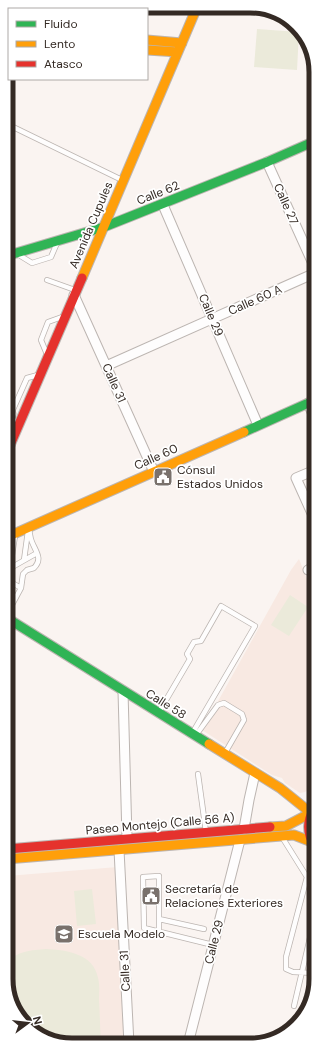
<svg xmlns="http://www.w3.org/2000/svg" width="322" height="1051" font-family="'DM Sans',sans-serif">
<rect width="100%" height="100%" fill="#faf4f1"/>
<!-- built -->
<path fill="#f8e9e2" d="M299 559 315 599 316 784 305 792 300 793 285 783 282 778 272 775 202 730 291 570Z
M118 867 125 1044H59L25 1025 7 991V876Z"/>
<!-- green -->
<path fill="#ebeada" d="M257 29 299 32 297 70 254 67Z
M290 595 308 607 289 636 271 625Z
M92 889 96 924 77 926 74 891Z
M46 949C67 950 94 954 98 978 100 985 99 993 99 1000 100 1015 100 1029 101 1044H59L25 1025 7 991V963C16 951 32 950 46 949Z"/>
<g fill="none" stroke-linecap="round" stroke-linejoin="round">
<!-- lane casing -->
<g stroke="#bcb5b1" stroke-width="6">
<path id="lane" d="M11 126 122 180
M19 255 32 263 51 257 57 243
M47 280 75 290
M46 352 41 340 48 322 62 317
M16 425 11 414 27 378 38 375
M24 560 28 531
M10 568 15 536
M7 570 37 553
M7 580 21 588
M7 592 16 597
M7 614 21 588 23 574 27 570 34 568C43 559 36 552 32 542 30 538 30 533 29 529
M159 712 190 659 187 654 194 642 201 641 221 606 255 626 193 732
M196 735 218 705 224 703 242 714 244 720 225 753
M198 774 206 832
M282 837 307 877 316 881
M307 877 286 957V969L293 972 316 973
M159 919 204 929
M159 932V876L143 877 144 928 213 945
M294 1006 316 912"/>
</g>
<!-- street casing -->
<g stroke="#bcb5b1" stroke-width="11">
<path id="street" d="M267 162 315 268
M163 205 258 425
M74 295 154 472
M106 366 315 273
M308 403 315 419
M7 412 11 414
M315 470 296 478 315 520
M308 570 315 566
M123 691 127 838
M244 829 249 800 255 773
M119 850 129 1044
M307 1005 316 973
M188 1044 240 840"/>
</g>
<!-- fast casing -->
<g stroke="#bcb5b1" stroke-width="11">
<path id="fast" d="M6 256 104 227 267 162 315 141
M244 432 315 400
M7 618 209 744"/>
</g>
<!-- slow casing -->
<g stroke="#bcb5b1" stroke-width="11">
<path id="slow" d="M147 40 182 43
M147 50 178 52
M82 278 197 7
M7 537 244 432
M209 744 280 788 311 813 286 826 270 827
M7 859 294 835 312 842"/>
</g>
<!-- jam casing -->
<g stroke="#bcb5b1" stroke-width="11">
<path id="jam" d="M7 452 82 278
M314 809C306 822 307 834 315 847
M7 849 270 827"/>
</g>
<!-- lane -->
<use href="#lane" stroke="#fefdfd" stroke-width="4.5"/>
<!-- street -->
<use href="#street" stroke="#fefdfd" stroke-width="9"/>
<!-- fast -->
<use href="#fast" stroke="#30b455" stroke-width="9"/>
<!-- slow -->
<use href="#slow" stroke="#ff9f0a" stroke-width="9"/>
<!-- jam -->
<use href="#jam" stroke="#e5322d" stroke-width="9"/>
</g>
<!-- icons -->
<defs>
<g id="civic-square" transform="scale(1)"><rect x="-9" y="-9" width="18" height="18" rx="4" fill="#79716c" stroke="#fff"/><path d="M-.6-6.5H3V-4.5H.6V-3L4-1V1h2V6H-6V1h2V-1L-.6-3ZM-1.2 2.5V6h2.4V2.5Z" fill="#fff"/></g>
<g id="university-square" transform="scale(1)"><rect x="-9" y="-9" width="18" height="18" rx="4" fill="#79716c" stroke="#fff"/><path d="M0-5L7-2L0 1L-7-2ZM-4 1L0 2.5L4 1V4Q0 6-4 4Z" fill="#fff"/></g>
</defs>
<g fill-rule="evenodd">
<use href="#civic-square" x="163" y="477"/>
<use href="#civic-square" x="151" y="896"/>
<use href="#university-square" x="64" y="934"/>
</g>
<g text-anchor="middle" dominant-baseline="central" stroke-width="3.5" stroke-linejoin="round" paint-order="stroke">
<!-- street labels -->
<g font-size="12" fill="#342a24" stroke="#fff">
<text transform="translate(158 193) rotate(-22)">Calle 62</text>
<text transform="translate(286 204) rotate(66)">Calle 27</text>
<text transform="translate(91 225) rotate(-67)">Avenida Cupules</text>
<text transform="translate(255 300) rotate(-24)">Calle 60 A</text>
<text transform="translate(211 315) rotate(67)">Calle 29</text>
<text transform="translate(114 383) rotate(66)">Calle 31</text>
<text transform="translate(156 457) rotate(-24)">Calle 60</text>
<text transform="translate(166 704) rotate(32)">Calle 58</text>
<text transform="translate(160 824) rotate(-5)">Paseo Montejo (Calle 56 A)</text>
<text transform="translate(214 942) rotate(-76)">Calle 29</text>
<text transform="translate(125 971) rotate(-93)">Calle 31</text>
</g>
<!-- poi labels -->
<g font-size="12" fill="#342a24" stroke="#fff" text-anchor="start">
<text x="177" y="470">Cónsul<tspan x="177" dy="14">Estados Unidos</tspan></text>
<text x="165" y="889">Secretaría de<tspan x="165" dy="14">Relaciones Exteriores</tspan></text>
<text x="78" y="934">Escuela Modelo</text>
</g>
</g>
<!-- crop -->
<path d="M0 0H322V1051H0ZM72 13H250A59 59 0 0 1 309 72V979A59 59 0 0 1 250 1038H72A59 59 0 0 1 13 979V72A59 59 0 0 1 72 13Z" fill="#fff" fill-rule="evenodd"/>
<path fill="none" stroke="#342a24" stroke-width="5" d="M72 13H250A59 59 0 0 1 309 72V979A59 59 0 0 1 250 1038H72A59 59 0 0 1 13 979V72A59 59 0 0 1 72 13Z"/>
<!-- legend -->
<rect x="8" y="8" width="140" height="72" fill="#ffffff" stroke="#aeaaa7"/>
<rect x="16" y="21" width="20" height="6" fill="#30b455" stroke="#aeaaa7"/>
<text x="44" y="28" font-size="12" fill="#342a24">Fluido</text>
<rect x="16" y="41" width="20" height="6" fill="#ff9f0a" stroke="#aeaaa7"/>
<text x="44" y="48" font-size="12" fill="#342a24">Lento</text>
<rect x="16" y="61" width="20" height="6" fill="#e5322d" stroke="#aeaaa7"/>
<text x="44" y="68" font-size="12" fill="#342a24">Atasco</text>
<!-- north arrow -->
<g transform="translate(28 1023) rotate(75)" stroke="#ffffff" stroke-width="3" paint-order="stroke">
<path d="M0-3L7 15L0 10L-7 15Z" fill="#342a24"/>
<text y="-6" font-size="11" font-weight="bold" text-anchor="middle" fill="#342a24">N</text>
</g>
</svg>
